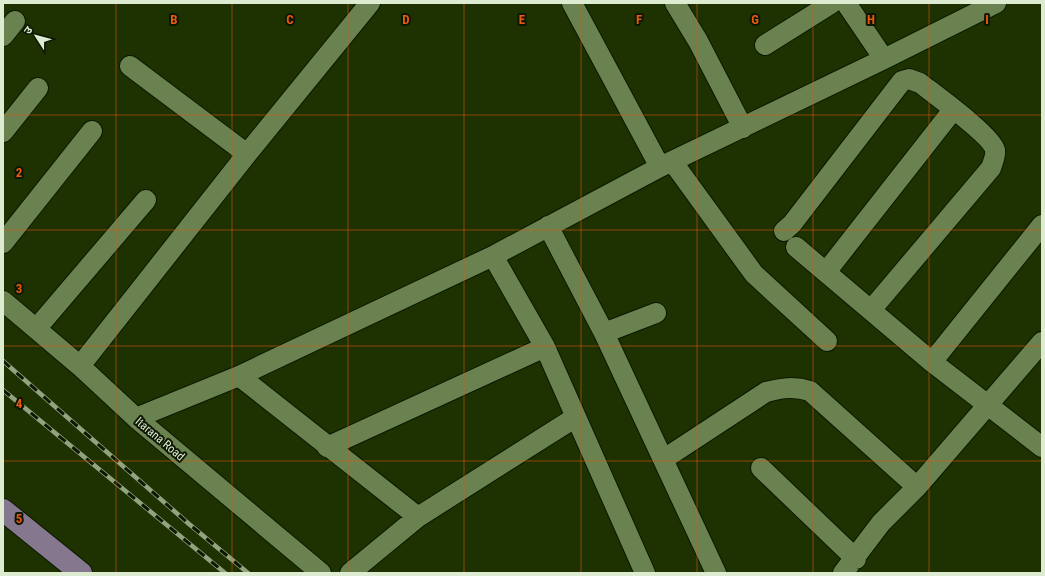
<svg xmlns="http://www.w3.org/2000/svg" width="1045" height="576" font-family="'Roboto Condensed','Noto Sans Devanagari',sans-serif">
<rect width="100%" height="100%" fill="#1d3200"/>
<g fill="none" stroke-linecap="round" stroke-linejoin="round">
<!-- minor casing -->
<g stroke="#0c1801" stroke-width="22">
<path id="minor" d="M572 3 660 167
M675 3 698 41 743 128
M846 3 884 59
M3 36 15 21
M765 45 832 3
M130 66 247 154
M3 132 38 88
M672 161 754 274 827 341
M548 226 604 333 716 573
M784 231 792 224 902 81 909 79 920 83C934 94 992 136 995 150 996 156 993 162 991 168L871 310
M3 243 92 131
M796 247 932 362 1042 447
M493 256 545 347 645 573
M826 272 953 110
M3 301 80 366 136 418 321 573
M36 329 146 200
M604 333 656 313
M932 362 1042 225
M80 366 247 154 370 3
M239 376 418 517
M136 418 239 376 493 256 660 167 884 59 996 3
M327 447 545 347
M664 459 766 392C782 388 794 386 810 391L917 487
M761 468 856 559
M350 573 418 517 576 417
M843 573 881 523 917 487 1042 342"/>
</g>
<!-- major casing -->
<g stroke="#0c1801" stroke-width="24">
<path id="major" d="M3 510 81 573"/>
</g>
<!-- minor -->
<use href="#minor" stroke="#698250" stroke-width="20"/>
<!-- major -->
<use href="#major" stroke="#85778d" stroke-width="22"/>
<!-- rail casing -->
<g stroke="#92a37f" stroke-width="4.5">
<path id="rail" d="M3 361 189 524 248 573
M3 390 225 573"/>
</g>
<!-- rail -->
<use href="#rail" stroke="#0e1704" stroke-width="3" stroke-dasharray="9" stroke-linecap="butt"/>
</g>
<!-- grid -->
<path fill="none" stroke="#e8590c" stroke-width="1" stroke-opacity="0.55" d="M116 3V573M232 3V573M348 3V573M464 3V573M581 3V573M697 3V573M813 3V573M929 3V573M3 115H1042M3 230H1042M3 346H1042M3 461H1042"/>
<g text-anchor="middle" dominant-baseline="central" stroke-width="4" stroke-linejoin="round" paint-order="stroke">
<!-- street labels -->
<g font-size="12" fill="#ddebd0" stroke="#0e1704">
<text transform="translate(160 439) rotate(40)">Itarana Road</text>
</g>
</g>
<g font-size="13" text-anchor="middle" font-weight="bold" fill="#e8590c" stroke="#0e1704" stroke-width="4" stroke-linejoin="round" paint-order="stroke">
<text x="174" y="24">B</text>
<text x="290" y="24">C</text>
<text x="406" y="24">D</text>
<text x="522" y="24">E</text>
<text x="639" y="24">F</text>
<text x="755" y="24">G</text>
<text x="871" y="24">H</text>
<text x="987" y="24">I</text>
<text x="19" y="177">2</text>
<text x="19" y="293">3</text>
<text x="19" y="408">4</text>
<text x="19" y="523">5</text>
</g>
<!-- border -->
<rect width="1045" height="576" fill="none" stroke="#ddebd0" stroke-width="8"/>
<!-- north arrow -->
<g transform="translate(36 36) rotate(306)" stroke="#0e1704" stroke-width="3" paint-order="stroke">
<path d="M0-3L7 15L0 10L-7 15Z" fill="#ddebd0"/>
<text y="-6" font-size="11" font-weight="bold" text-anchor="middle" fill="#ddebd0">उ</text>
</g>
</svg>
